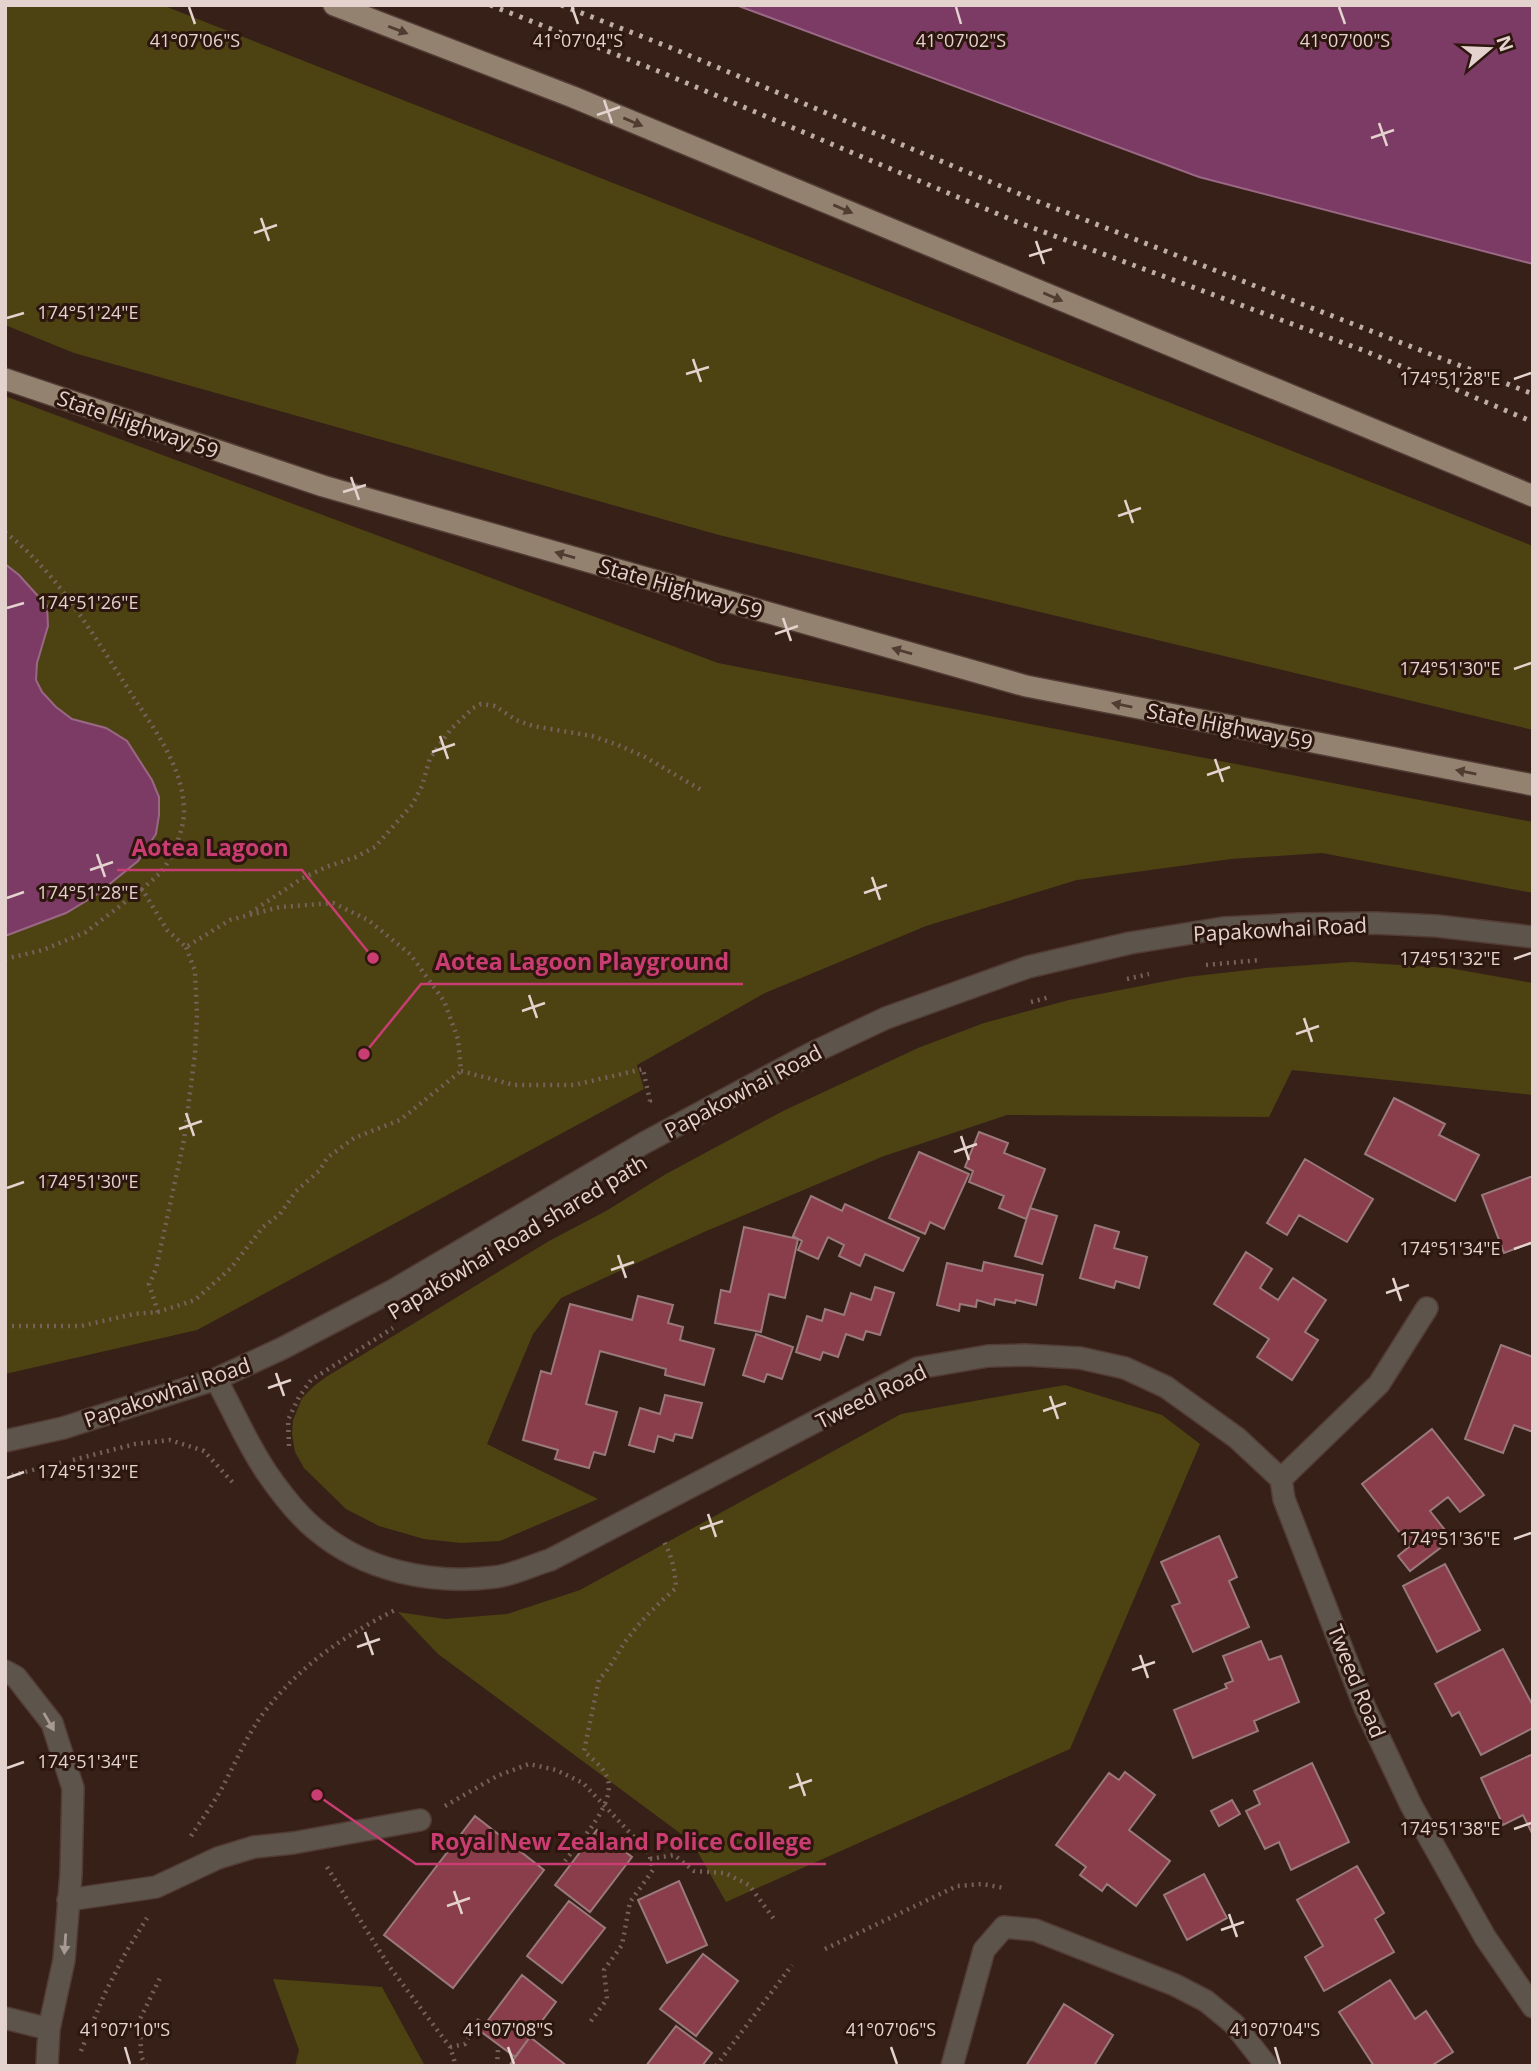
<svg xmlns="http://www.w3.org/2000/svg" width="1538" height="2071" font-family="'Open Sans',sans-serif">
<rect width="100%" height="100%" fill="#372018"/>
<!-- green -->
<path fill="#4d4312" d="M5 5H162L1533 546V730L719 535 74 353 5 325Z
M5 396 718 663 1533 822V893L1322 853 1231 859 1077 880 926 926 765 993 637 1065 644 1089 197 1330 5 1374Z
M1352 962 1449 968 1533 983V1095L1292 1070 1269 1117 1007 1115 884 1156 704 1232 561 1298 533 1334 487 1444 598 1499 500 1541 461 1543 424 1539 379 1526 346 1509 304 1468 295 1452 292 1434 293 1420 296 1413 302 1398 314 1386 326 1377 549 1241 606 1211 666 1174 783 1111 918 1048 984 1023 1069 1000 1187 977 1266 968Z
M1065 1385 1162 1415 1200 1444 1070 1749 726 1902 692 1842 438 1654 398 1612 445 1619 507 1614 580 1590 901 1414Z
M273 1979 382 1987 425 2066H295L299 2050Z"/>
<!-- water -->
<path fill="#7b3b65" stroke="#9a6884" stroke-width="2" d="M736 5H1533V264L1199 177Z
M5 564 19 575 47 606 48 626 37 663 36 680 42 692 56 707 72 719 106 728 127 741 152 780 159 797V815L156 834 138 861 96 895 66 913 5 936Z"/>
<!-- building -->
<path fill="#8a3e4b" stroke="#99797c" stroke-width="2" d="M1394 1098 1445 1124 1439 1135 1479 1155 1455 1201 1365 1154Z
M979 1132 1008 1143 1004 1153 1045 1169 1026 1219 999 1208 1004 1196 969 1182 973 1171 965 1167Z
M919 1152 969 1174 944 1229 930 1222 925 1234 889 1218Z
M1305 1159 1373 1199 1347 1242 1299 1215 1287 1235 1267 1223Z
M1533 1176V1242L1504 1253 1482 1195Z
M811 1196 842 1211 845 1204 919 1238 903 1271 865 1254 860 1266 839 1256 844 1245 828 1237 818 1259 798 1250 802 1241 793 1236Z
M1030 1208 1057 1216 1042 1264 1015 1256Z
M1095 1225 1119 1232 1114 1248 1147 1257 1139 1288 1116 1281 1114 1288 1080 1278Z
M744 1227 798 1239 785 1298 769 1294 761 1332 715 1323 721 1290 730 1292Z
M1246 1252 1272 1269 1260 1288 1278 1300 1293 1278 1326 1300 1305 1332 1318 1340 1292 1380 1257 1357 1269 1339 1214 1304Z
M984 1262 1043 1275 1036 1305 1016 1300 1015 1303 995 1299 994 1305 977 1300 976 1307 960 1304 959 1311 937 1305 947 1263 982 1271Z
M875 1287 894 1293 880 1335 866 1331 863 1340 846 1334 838 1357 823 1352 820 1360 796 1352 807 1316 822 1321 825 1309 844 1315 851 1293 871 1300Z
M638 1296 673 1305 668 1323 683 1327 680 1340 714 1349 704 1385 665 1375 666 1369 600 1351 586 1404 617 1412 605 1455 594 1452 589 1468 555 1459 558 1450 523 1440 541 1371 551 1374 570 1304 632 1320Z
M756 1334 793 1347 782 1379 767 1374 764 1382 743 1375Z
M1501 1345 1533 1357V1432L1514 1425 1503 1453 1465 1439Z
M665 1395 702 1403 692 1438 675 1434 673 1441 658 1436 654 1452 629 1445 640 1408 660 1414Z
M1432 1429 1484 1495 1460 1512 1448 1497 1430 1511 1452 1539 1410 1571 1398 1556 1410 1546 1362 1484Z
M1219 1536 1237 1577 1229 1581 1249 1627 1193 1652 1172 1606 1180 1603 1161 1562Z
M1445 1564 1480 1630 1437 1652 1403 1586Z
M1261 1641 1269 1660 1281 1656 1299 1702 1254 1721 1258 1731 1193 1758 1174 1710 1227 1688 1225 1684 1233 1681 1223 1656Z
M1503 1649 1533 1706V1728L1481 1755 1459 1712 1452 1716 1435 1684Z
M1533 1754V1835L1523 1815 1503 1825 1481 1778Z
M1312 1763 1349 1842 1291 1870 1279 1842 1265 1849 1246 1811 1260 1804 1254 1791Z
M1125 1772 1155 1795 1129 1830 1170 1861 1136 1906 1107 1884 1102 1891 1080 1875 1086 1867 1056 1845 1109 1773 1119 1780Z
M1232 1800 1240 1814 1219 1826 1211 1811Z
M475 1816 544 1870 453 1988 384 1935Z
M597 1830 632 1857 590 1912 555 1885Z
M1357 1866 1384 1913 1375 1919 1394 1952 1324 1991 1305 1957 1323 1946 1297 1900Z
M1204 1874 1227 1918 1187 1940 1164 1895Z
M679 1881 707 1945 667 1963 638 1900Z
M569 1901 605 1928 562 1983 527 1956Z
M703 1954 738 1981 696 2036 660 2009Z
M522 1975 556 2002 515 2057 480 2031Z
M1390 1980 1415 2019 1426 2011 1453 2052 1431 2066H1374L1339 2012Z
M1064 2004 1113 2035 1094 2066H1026Z
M676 2026 712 2053 702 2066H646Z
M530 2037 567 2066H509Z"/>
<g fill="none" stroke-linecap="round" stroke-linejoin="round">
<!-- minor casing -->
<g stroke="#533c35" stroke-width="24">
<path id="minor" d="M216 1379C233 1410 247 1444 267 1473 280 1492 297 1514 315 1529 364 1571 432 1585 495 1577 513 1575 533 1565 550 1560L918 1368 988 1356 1025 1355 1080 1358 1125 1368 1166 1387 1237 1438 1281 1479 1284 1499 1365 1708 1411 1805 1485 1937 1533 2007
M5 1441 63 1428 216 1379 283 1348 392 1291 644 1143 810 1054 886 1018 1028 967 1130 943 1223 928 1299 924 1375 923 1437 926 1533 937
M1281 1479 1379 1384 1427 1308
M5 1671 16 1677 52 1723 73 1788 71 1874 64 1960 49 2029 5 2018
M68 1900 156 1887 218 1858 254 1847 293 1843 420 1820
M47 2066 49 2029
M952 2066 984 1950 1004 1927 1035 1930 1175 1985 1206 2001 1234 2024 1267 2066"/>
</g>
<!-- major casing -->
<g stroke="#533c35" stroke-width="24">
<path id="major" d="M334 5 573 97 1533 496
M5 379 323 486 1026 686 1533 785"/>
</g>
<!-- path -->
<path stroke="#76615a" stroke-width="4.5" stroke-dasharray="2 5" stroke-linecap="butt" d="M5 532C59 575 90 630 127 687 151 726 183 763 184 811 184 830 173 856 162 871 156 877 149 883 142 889L167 930 186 947 230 920 280 907 333 903 368 920 410 954 444 1001 458 1039 461 1071
M250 913 301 879 326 867 356 857 375 847 412 805 422 786 430 758 451 729 473 708 481 704 495 706 516 720 533 726 592 736 618 745 645 757 703 791
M5 959 43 950 86 932 142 889
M1206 965 1260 960
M1127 979 1149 974
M1031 1002 1050 997
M461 1071 514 1085H574L643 1069 650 1101 647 1103
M158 1312 149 1284 156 1269 184 1140 195 1054 197 1015 195 971 186 947
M5 1326H81L134 1314 158 1312 195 1300 231 1268 263 1227 280 1214 296 1191 319 1171 327 1158 354 1138 400 1120 461 1071
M289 1446 288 1420 299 1397 311 1380 393 1328
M73 1460 135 1444 170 1440 204 1451 234 1484
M5 1477 64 1462
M445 1806 497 1776 529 1764 556 1770 583 1783 649 1853 653 1870 630 1902 622 1945 604 1970 607 1999 588 2025
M191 1836C202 1819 214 1803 223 1786 236 1762 246 1737 262 1715 300 1665 342 1637 397 1609
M650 1859 674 1855 694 1871 725 1873 749 1885 774 1919
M565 1861C579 1842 620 1800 606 1775 602 1766 591 1758 584 1751L599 1679C611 1668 618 1651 628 1638 642 1619 658 1604 676 1588 675 1570 672 1556 663 1540
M327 1867 389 1966 450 2047 456 2066
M825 1949 957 1886 982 1884 1004 1888
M450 2047 465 2044 479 2019
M81 2051 104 1995 126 1952 147 1918
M146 2066 141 2056 140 2019 160 1978
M497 2066 498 2049
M716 2066 792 1965"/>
<!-- minor -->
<use href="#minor" stroke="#5d554c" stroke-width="21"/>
<!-- major -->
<use href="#major" stroke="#92826f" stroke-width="21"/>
<!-- rail -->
<path stroke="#c0ada8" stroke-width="5" stroke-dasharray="3.5 7" stroke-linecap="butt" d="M490 5 658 71 1017 222 1365 351 1533 422
M561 5 669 47 1029 198 1533 394"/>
</g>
<!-- one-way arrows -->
<defs><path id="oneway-solid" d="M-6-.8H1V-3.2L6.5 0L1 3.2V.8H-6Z" transform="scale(1.75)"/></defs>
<g fill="#503c30">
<use href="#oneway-solid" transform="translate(398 30) rotate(21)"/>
<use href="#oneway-solid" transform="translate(633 122) rotate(23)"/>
<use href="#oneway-solid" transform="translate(843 209) rotate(23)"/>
<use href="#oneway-solid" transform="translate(1053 297) rotate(23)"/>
<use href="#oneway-solid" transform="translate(565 555) rotate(-164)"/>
<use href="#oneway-solid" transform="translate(902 651) rotate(-164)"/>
<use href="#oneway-solid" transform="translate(1122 705) rotate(-169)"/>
<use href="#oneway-solid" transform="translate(1466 772) rotate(-169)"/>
</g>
<g fill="#a79a93">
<use href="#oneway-solid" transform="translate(49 1722) rotate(60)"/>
<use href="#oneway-solid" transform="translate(65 1944) rotate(94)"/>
</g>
<!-- ticks -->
<path fill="none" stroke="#e3d2cd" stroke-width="2.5" d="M189 7 195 24M572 7 578 24M956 7 961 24M1339 7 1345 24M604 100 612 123M597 115 620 107M1379 123 1387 146M1371 138 1394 130M261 218 269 241M254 233 277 225M1036 241 1044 264M1029 256 1052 249M7 318 24 313M693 359 701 382M686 374 709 367M1514 379 1531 373M351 477 359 500M343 492 366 485M1125 500 1133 523M1118 516 1141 508M7 608 24 603M783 618 791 641M775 634 798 626M1514 669 1531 663M440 736 448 759M432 752 455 744M1215 759 1223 782M1207 775 1230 767M97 854 105 877M90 870 113 862M872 877 880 900M864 893 887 885M7 898 24 892M1514 959 1531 953M529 995 537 1018M522 1011 545 1003M1304 1018 1312 1042M1296 1034 1319 1026M186 1113 194 1136M179 1129 202 1121M961 1136 969 1160M954 1152 977 1144M7 1188 24 1182M1514 1249 1531 1243M618 1255 626 1278M611 1270 634 1262M1393 1278 1401 1301M1386 1293 1409 1285M276 1373 284 1396M268 1388 291 1380M1050 1396 1058 1419M1043 1411 1066 1403M7 1478 24 1472M708 1514 716 1537M700 1529 723 1521M1514 1539 1531 1533M365 1632 373 1655M357 1647 380 1639M1140 1655 1148 1678M1132 1670 1155 1662M7 1768 24 1762M797 1773 805 1796M789 1788 812 1780M1514 1829 1531 1823M454 1891 462 1914M447 1906 470 1898M1229 1914 1237 1937M1221 1930 1244 1922M125 2047 130 2064M508 2047 514 2064M891 2047 897 2064M1275 2047 1280 2064"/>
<g text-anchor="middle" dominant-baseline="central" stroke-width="6" stroke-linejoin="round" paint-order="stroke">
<!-- street labels -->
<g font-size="21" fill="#e3d2cd" stroke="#2d160e">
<text transform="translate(138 424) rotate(19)">State Highway 59</text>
<text transform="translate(681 588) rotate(16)">State Highway 59</text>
<text transform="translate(1230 726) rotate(11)">State Highway 59</text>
<text transform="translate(1280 929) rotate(-3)">Papakowhai Road</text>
<text transform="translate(743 1091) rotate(-28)">Papakowhai Road</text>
<text transform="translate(517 1237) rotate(-31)">Papakōwhai Road shared path</text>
<text transform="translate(167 1392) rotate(-19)">Papakowhai Road</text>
<text transform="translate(871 1396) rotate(-26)">Tweed Road</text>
<text transform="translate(1357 1681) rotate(68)">Tweed Road</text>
</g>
</g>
<g font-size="18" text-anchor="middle" fill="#e3d2cd" stroke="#2d160e" stroke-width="6" stroke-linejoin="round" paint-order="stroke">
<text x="195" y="47">41°07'06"S</text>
<text x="578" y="47">41°07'04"S</text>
<text x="961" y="47">41°07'02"S</text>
<text x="1345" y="47">41°07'00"S</text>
<text x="88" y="319">174°51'24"E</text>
<text x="1450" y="385">174°51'28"E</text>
<text x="88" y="609">174°51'26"E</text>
<text x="1450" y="675">174°51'30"E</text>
<text x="88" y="899">174°51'28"E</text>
<text x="1450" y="965">174°51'32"E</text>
<text x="88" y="1188">174°51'30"E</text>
<text x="1450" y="1255">174°51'34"E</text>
<text x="88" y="1478">174°51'32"E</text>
<text x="1450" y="1545">174°51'36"E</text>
<text x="88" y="1768">174°51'34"E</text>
<text x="1450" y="1835">174°51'38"E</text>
<text x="125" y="2036">41°07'10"S</text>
<text x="508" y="2036">41°07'08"S</text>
<text x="891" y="2036">41°07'06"S</text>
<text x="1275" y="2036">41°07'04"S</text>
</g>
<!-- callouts -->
<path fill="none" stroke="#c93d72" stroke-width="2.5" d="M373 958L302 870H117M364 1054L421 984H743M317 1795L416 1864H826"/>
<g fill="#c93d72" stroke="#2d160e" stroke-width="2.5">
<circle cx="373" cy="958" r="7"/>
<circle cx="364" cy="1054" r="7"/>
<circle cx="317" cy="1795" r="7"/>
</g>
<g font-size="23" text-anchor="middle" font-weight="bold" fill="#c93d72" stroke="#2d160e" stroke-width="6" stroke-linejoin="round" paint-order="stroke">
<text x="210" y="856">Aotea Lagoon</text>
<text x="582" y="970">Aotea Lagoon Playground</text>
<text x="621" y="1850">Royal New Zealand Police College</text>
</g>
<!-- border -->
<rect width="1538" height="2071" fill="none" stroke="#e3d2cd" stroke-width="14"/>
<!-- north arrow -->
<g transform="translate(1489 49) rotate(71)" stroke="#2d160e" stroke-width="5" paint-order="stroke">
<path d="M0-5L12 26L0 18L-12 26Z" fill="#e3d2cd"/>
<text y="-10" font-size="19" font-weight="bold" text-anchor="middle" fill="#e3d2cd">N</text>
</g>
</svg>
